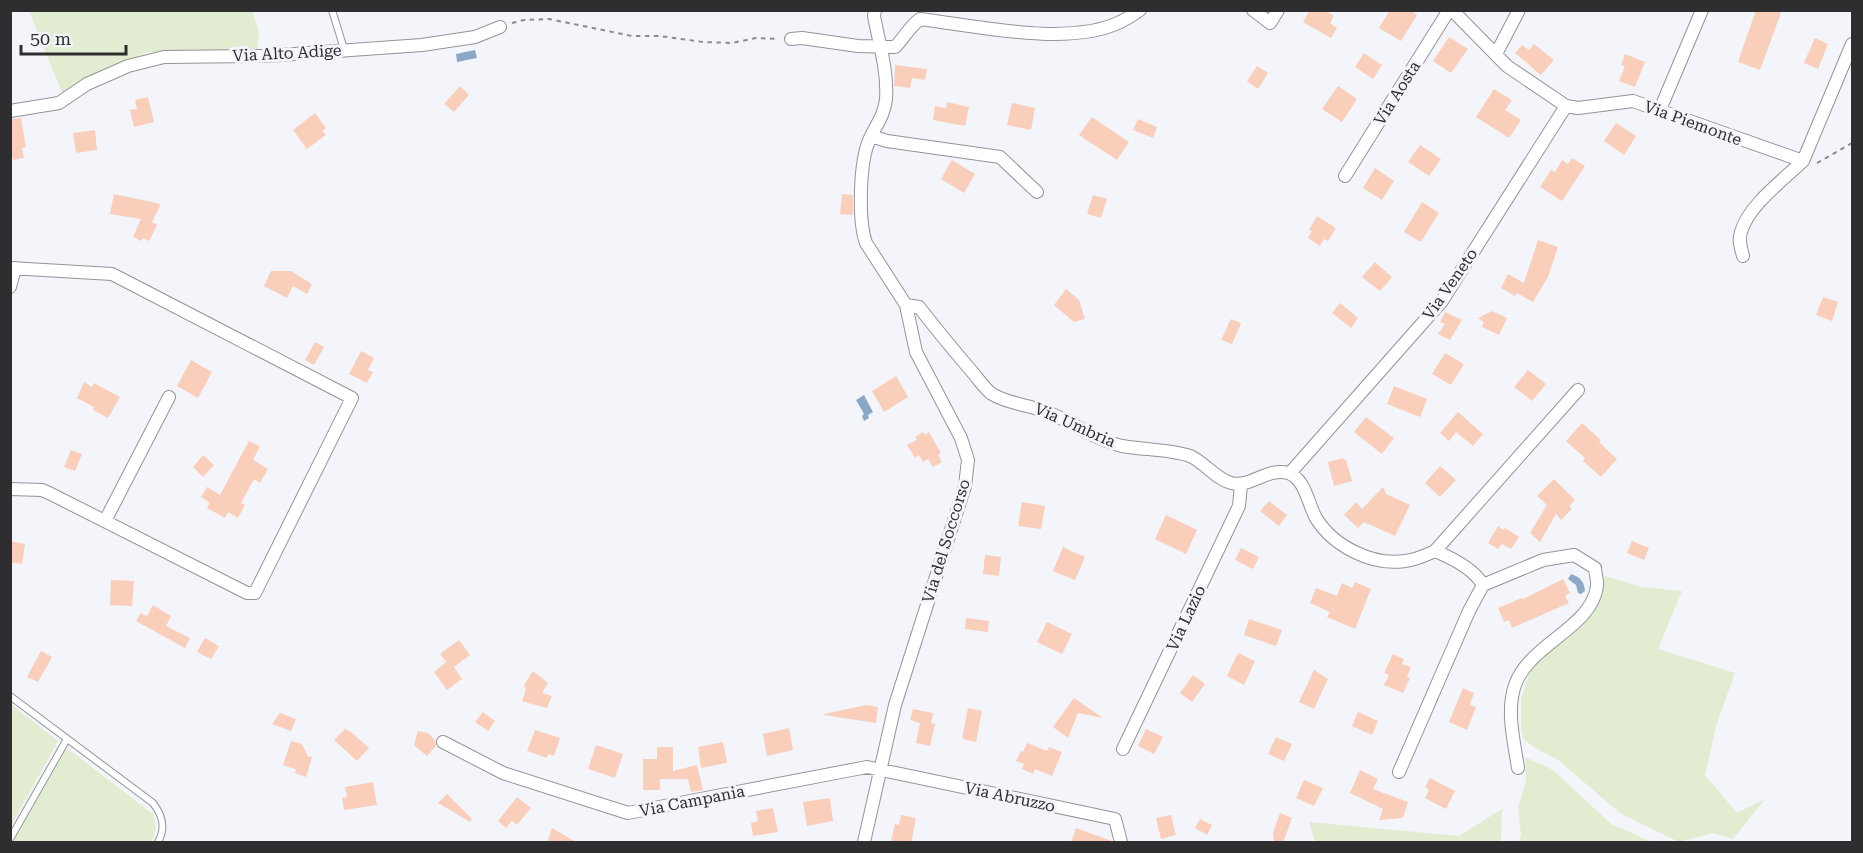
<svg xmlns="http://www.w3.org/2000/svg" width="1863" height="853" font-family="'Roboto Serif',serif">
<rect width="100%" height="100%" fill="#f4f5fa"/>
<!-- green -->
<path fill="#e2ecd1" d="M29 11H252L259 32 257 53 148 52 86 79 63 95Z
M1605 576 1641 587 1682 591 1658 649 1735 673 1716 726 1705 775 1737 813 1765 799 1733 839 1713 833 1679 842 1620 813 1557 759 1537 749 1524 740 1521 729V698L1531 669 1599 595Z
M11 704 58 741 11 826Z
M67 748 153 814C157 826 157 832 151 842H13Z
M1525 757 1553 770 1611 824 1652 842H1519L1521 834 1518 808 1526 781Z
M1502 809 1501 842H1315L1309 822 1459 836Z"/>
<!-- water -->
<path fill="#8ca8c7" d="M475 50 477 58 457 62 456 54Z
M864 395 873 412 868 415 869 418 864 421 862 416 864 414 856 400Z
M1571 574C1580 577 1584 581 1585 591L1581 594 1578 593 1576 585 1568 579Z"/>
<!-- building -->
<path fill="#f9ceba" d="M1310 10H1325L1334 16 1330 23 1337 28 1331 38 1303 22Z
M1390 10H1410L1417 15 1401 41 1379 28Z
M1756 10H1773L1781 13 1760 70 1738 62Z
M1449 37 1468 49 1451 73 1433 61Z
M1815 38 1828 44 1818 69 1804 63Z
M1534 44 1554 60 1541 75 1515 53 1522 45 1529 50Z
M1364 53 1382 65 1373 79 1355 67Z
M1625 54 1645 62 1635 87 1619 81 1625 66 1621 65Z
M895 65 927 69 925 80 912 78 910 88 894 86Z
M1257 66 1268 73 1258 89 1247 81Z
M460 86 469 95 454 112 444 104Z
M1338 86 1357 99 1342 122 1322 109Z
M1494 89 1512 100 1505 110 1521 120 1509 138 1476 117Z
M148 97 154 122 134 127 130 110 137 109 135 100Z
M947 102 969 107 965 126 933 120 935 106 946 108Z
M1012 103 1035 108 1031 130 1007 125Z
M315 113 326 128 322 131 326 135 307 149 293 130Z
M1092 117 1129 142 1117 160 1079 135Z
M21 118 26 147 22 148 24 158 13 160 10 150V119Z
M1138 119 1157 127 1153 138 1133 130Z
M1616 123 1636 136 1624 155 1604 141Z
M95 130 97 150 76 153 73 133Z
M1420 145 1441 159 1429 176 1408 162Z
M1572 158 1585 166 1562 201 1540 187 1551 170 1555 172 1562 160 1568 164Z
M952 160 975 174 964 193 941 179Z
M1375 168 1394 181 1382 200 1363 188Z
M114 194 161 204 152 222 157 225 149 241 143 238 141 241 133 237 141 219 110 214Z
M842 194 853 195V215L840 214Z
M1093 195 1107 199 1101 218 1087 214Z
M1422 202 1439 213 1421 242 1404 232Z
M1317 216 1336 228 1328 241 1324 239 1320 246 1308 238 1312 231 1309 230Z
M1538 240 1558 247 1548 277 1533 302 1517 293 1515 296 1501 288 1508 274 1524 283Z
M1375 262 1392 277 1380 291 1362 277Z
M271 271H291L312 284 307 294 293 286 287 298 264 286Z
M1066 289 1079 300 1085 319 1074 322 1054 305Z
M1823 297 1838 302 1832 321 1816 315Z
M1340 303 1358 318 1351 328 1332 313Z
M1492 311 1507 318 1499 335 1482 327 1484 322 1478 318Z
M1445 312 1462 320 1450 340 1438 334 1445 324 1440 322Z
M1231 319 1241 323 1232 344 1221 340Z
M315 342 324 347 314 365 305 360Z
M361 351 374 358 368 370 373 372 367 383 349 374Z
M1445 353 1464 364 1451 385 1432 374Z
M191 360 212 372 198 398 177 386Z
M1528 370 1546 384 1532 401 1514 387Z
M896 376 908 397 884 412 872 391Z
M84 382 92 387 94 383 120 397 108 418 93 410 94 407 77 398Z
M1394 386 1427 399 1420 417 1387 404Z
M1458 412 1483 434 1473 446 1456 432 1449 441 1440 433Z
M1366 417 1394 438 1382 454 1354 432Z
M1582 423 1601 440 1599 442 1617 459 1601 477 1583 461 1585 458 1566 441Z
M923 432 925 435 929 432 941 453 938 455 942 462 933 467 928 459 923 462 919 455 915 458 907 445 917 440 915 437Z
M249 441 260 446 253 460 268 469 260 483 254 479 241 503 245 505 238 518 228 512 225 518 207 508 210 503 201 497 207 487 220 495Z
M71 450 82 454 75 471 64 467Z
M203 455 214 465 203 477 193 467Z
M1343 458 1344 460H1346L1352 481 1334 486 1328 462Z
M1440 466 1456 480 1440 497 1425 483Z
M1554 479 1575 500 1569 506 1572 509 1561 520 1556 514 1540 542 1530 533 1547 505 1537 496Z
M1383 487 1386 494 1410 505 1395 536 1364 522 1358 528 1344 515 1356 502 1362 509Z
M1269 501 1287 515 1279 526 1260 511Z
M1022 502 1045 506 1041 529 1018 526Z
M1166 515 1197 530 1186 554 1155 539Z
M1498 526 1503 530 1505 528 1519 537 1511 549 1502 544 1498 549 1488 543Z
M10 541 25 544 22 564 10 562Z
M1632 541 1649 548 1644 560 1627 553Z
M1063 547 1085 557 1075 580 1053 571Z
M1241 548 1259 557 1253 569 1235 560Z
M985 555 1001 557 999 576 983 574Z
M1563 579 1570 593 1565 596 1569 603 1512 628 1509 620 1504 622 1498 608 1522 598 1523 599Z
M111 580 134 581 132 606 110 605Z
M1355 582 1371 589 1355 629 1327 617 1330 612 1310 603 1316 588 1337 596 1342 583 1352 588Z
M153 605 171 616 166 626 190 638 185 648 136 621 141 613 147 616Z
M966 618 989 621 988 632 965 629Z
M1249 619 1282 630 1276 646 1244 635Z
M1047 622 1072 634 1062 654 1037 642Z
M205 638 219 646 211 659 197 652Z
M459 640 470 655 454 667 462 679 447 690 434 672 446 662 440 654Z
M41 651 52 657 38 682 27 677Z
M1238 653 1255 661 1244 685 1227 676Z
M1393 654 1404 659 1402 664 1411 667 1407 677 1410 678 1403 693 1384 685 1389 675 1384 673Z
M1314 670 1328 679 1314 709 1299 702Z
M533 671 548 683 542 693 552 696 547 708 522 701 526 689 524 685Z
M1193 675 1205 684 1192 702 1180 693Z
M1463 688 1474 693 1470 705 1476 707 1467 730 1449 722Z
M1074 698 1103 718 1078 713 1068 738 1053 727Z
M866 705 878 707 876 723 824 715V714Z
M968 708 982 711 976 742 962 739Z
M913 709 933 713 931 723 935 724 930 746 916 743 920 723 910 720Z
M483 712 495 721 488 731 475 722Z
M1358 712 1378 721 1372 735 1352 726Z
M280 713 296 719 291 731 272 724Z
M789 728 793 750 767 756 763 734Z
M345 729 351 732 369 748 357 761 334 740Z
M1146 729 1163 737 1154 754 1138 746Z
M535 730 560 738 554 756 548 754 547 758 527 751Z
M418 731 428 733 435 740 436 746 427 756 414 745Z
M1276 737 1292 744 1284 761 1268 754Z
M291 741 302 744 308 756 312 757 306 777 295 773 296 769 283 765Z
M723 742 727 763 701 768 698 747Z
M1027 743 1047 751 1049 747 1062 752 1052 776 1035 769 1033 774 1022 769 1024 764 1016 761 1021 751 1023 752Z
M596 745 623 754 615 778 588 769Z
M657 747H673V771L697 765 703 790 691 792 688 779H660V790H643V759H657Z
M1360 770 1378 779 1373 789 1408 802 1403 818 1379 820 1383 809 1350 793Z
M1430 778 1455 791 1446 809 1425 798 1429 790 1425 787Z
M1304 780 1323 788 1314 806 1296 798Z
M373 782 377 805 344 810 342 798 347 797 345 787Z
M447 794 472 819 470 822 438 803Z
M517 797 531 808 517 825 512 821 506 828 498 821Z
M830 798 833 821 807 826 803 802Z
M773 808 778 832 753 836 751 823 758 821 756 811Z
M1280 813 1292 818 1283 843H1274L1273 833Z
M901 815 916 818 911 843 891 841 895 824 899 825Z
M1171 815 1176 835 1161 839 1156 818Z
M1200 819 1212 825 1207 835 1195 828Z
M552 828 578 843H547Z
M1076 828 1112 841V843H1071Z"/>
<g fill="none" stroke-linecap="round" stroke-linejoin="round">
<!-- lane casing -->
<g stroke="#929498" stroke-width="8">
<path id="lane" d="M332 10 344 49
M10 696 153 803C163 816 166 828 158 842
M10 839 67 739"/>
</g>
<!-- street casing -->
<g stroke="#929498" stroke-width="14">
<path id="street" d="M1253 10 1270 23 1278 10
M1452 10 1507 66 1566 106 1578 108 1633 101 1803 161 1852 44
M791 39 802 38 858 46 895 47C904 38 910 26 920 19 977 26 1069 47 1120 22 1127 19 1134 14 1140 10
M1496 54 1519 10
M10 111 59 103 87 84 128 66 164 57 266 56 422 45 475 37 500 27
M1659 112 1702 10
M871 136 887 141 1000 157 1037 192
M1345 176 1449 10
M1743 256C1741 248 1738 241 1741 232 1748 206 1783 180 1803 161
M10 268 112 274 352 398 255 593H247L51 494 42 490 10 489
M10 287 15 268
M906 305 919 307C937 330 955 352 974 374 979 380 985 389 992 394 1010 405 1033 405 1052 414 1076 425 1097 440 1122 446 1144 450 1169 449 1190 456 1204 462 1216 479 1231 483 1250 488 1268 467 1288 473 1305 478 1308 504 1316 518 1333 546 1372 566 1405 561 1416 560 1426 555 1435 551 1452 558 1474 569 1483 585L1469 611 1399 772
M1290 473 1442 301 1566 106
M105 521 169 397
M1435 551 1578 390
M1483 585 1543 560 1574 555 1595 568C1595 573 1598 581 1597 586 1592 628 1530 643 1515 685 1506 711 1514 741 1518 768
M443 742 503 773 628 813 867 767 1115 819 1121 842
M1123 749 1239 506 1241 485
M864 842 895 705 965 486 968 460 961 438 916 352 906 305 866 243C858 221 860 168 867 146 872 129 884 119 886 99 888 71 879 43 874 16L875 10"/>
</g>
<!-- path -->
<path stroke="#8b8b8f" stroke-width="2" stroke-dasharray="4.5 4.5" stroke-linecap="butt" d="M512 23 524 20 549 19 632 36H660L703 42 732 43 756 38 779 39
M1817 163 1852 143"/>
<!-- lane -->
<use href="#lane" stroke="#fff" stroke-width="6"/>
<!-- street -->
<use href="#street" stroke="#fff" stroke-width="12"/>
</g>
<g text-anchor="middle" dominant-baseline="central" stroke-width="6" stroke-linejoin="round" paint-order="stroke">
<!-- street labels -->
<g font-size="16" fill="#2e2e30" stroke="#f4f5fa">
<text transform="translate(287 53) rotate(-3)">Via Alto Adige</text>
<text transform="translate(1397 93) rotate(-58)">Via Aosta</text>
<text transform="translate(1693 123) rotate(20)">Via Piemonte</text>
<text transform="translate(1450 284) rotate(-55)">Via Veneto</text>
<text transform="translate(1075 425) rotate(24)">Via Umbria</text>
<text transform="translate(946 541) rotate(-73)">Via del Soccorso</text>
<text transform="translate(1186 618) rotate(-65)">Via Lazio</text>
<text transform="translate(1010 797) rotate(12)">Via Abruzzo</text>
<text transform="translate(692 801) rotate(-11)">Via Campania</text>
</g>
</g>
<!-- border -->
<rect width="1863" height="853" fill="none" stroke="#2e2e30" stroke-width="24"/>
<!-- scale -->
<path d="M21 45v9h105v-9" fill="none" stroke="#2e2e30" stroke-width="3"/>
<text x="30" y="45" font-size="18" fill="#2e2e30" stroke="#f4f5fa" stroke-width="4.5" paint-order="stroke">50 m</text>
</svg>
